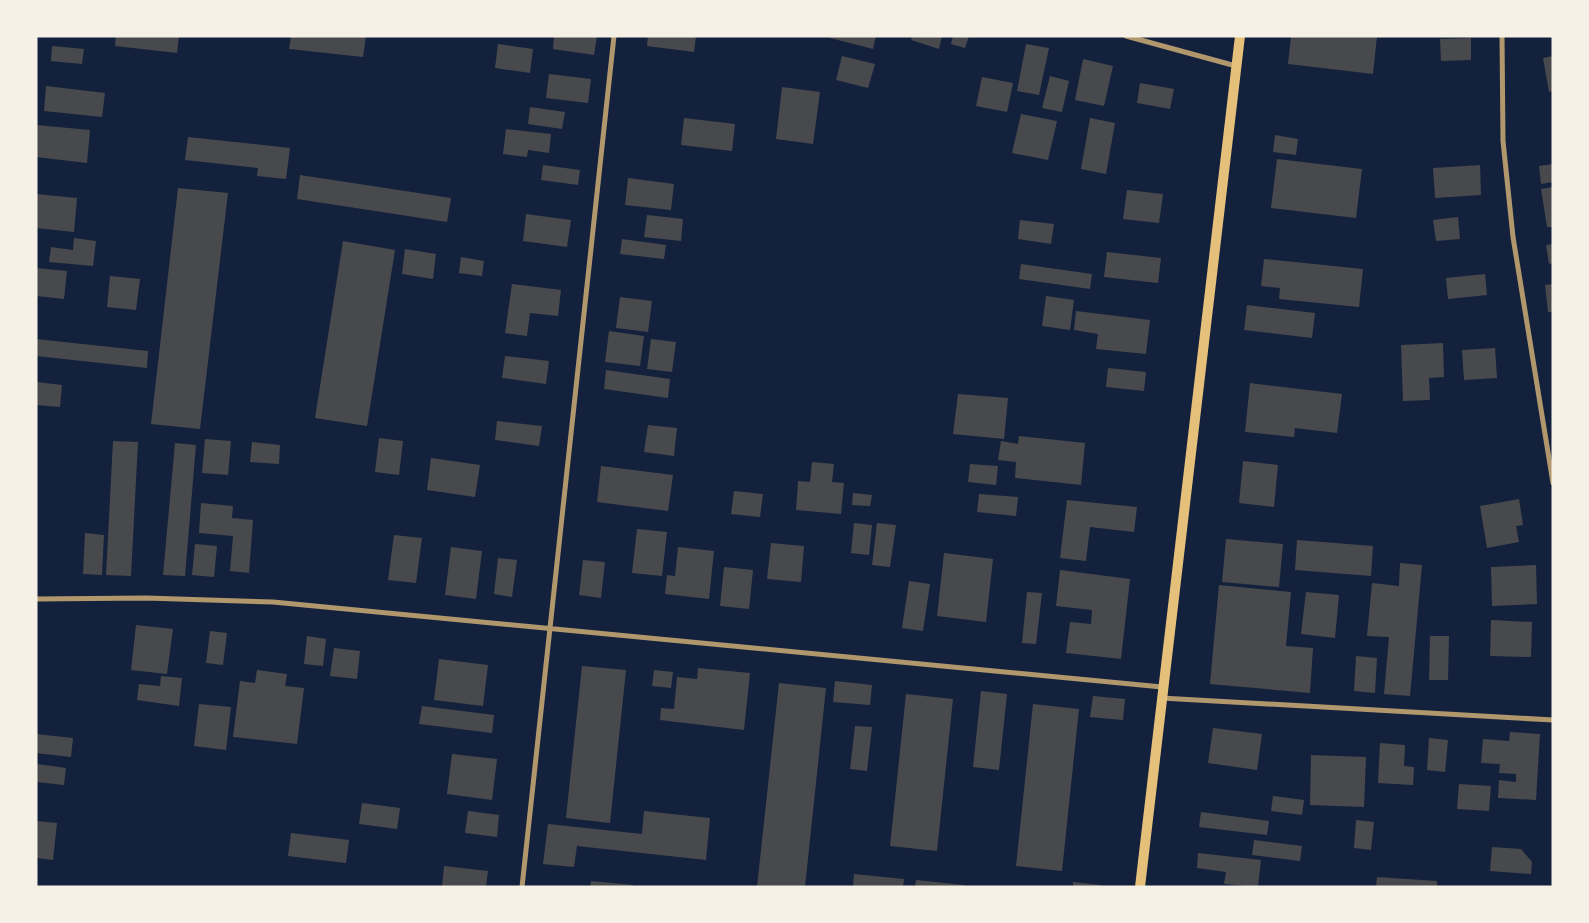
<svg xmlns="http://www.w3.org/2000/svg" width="1589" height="923" font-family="Rubik,sans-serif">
<rect width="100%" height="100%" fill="#14213d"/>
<!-- building -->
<path fill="#48494c" d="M116 36H179L177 53 115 46Z
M291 36H366L363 57 289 49Z
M554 36H597L594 55 553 49Z
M648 36H696L694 52 647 46Z
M831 36H876L873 49 830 38Z
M913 36H942L939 49 911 40Z
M953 36H969L965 48 951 44Z
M1291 36H1377L1373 74 1288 64Z
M1471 38V60L1441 61 1440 39Z
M498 44 533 49 530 73 495 68Z
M1026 44 1049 48 1039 95 1017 91Z
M52 46 84 49 82 64 51 61Z
M842 56 875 64 868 88 836 80Z
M1553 56V91L1549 92 1543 58Z
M1083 59 1113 66 1104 106 1075 100Z
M549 74 591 79 588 103 546 98Z
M1050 76 1069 81 1062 112 1042 108Z
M982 77 1013 83 1007 112 976 106Z
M1140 83 1174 89 1170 109 1137 103Z
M46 86 105 93 102 117 44 111Z
M782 87 820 92 813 144 776 139Z
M530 107 565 112 562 129 528 124Z
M1021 114 1057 121 1048 160 1012 153Z
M684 118 735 124 732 151 681 145Z
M1090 118 1115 123 1106 174 1081 169Z
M36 125 90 130 87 163 36 157Z
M506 129 551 134 549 153 528 150 527 157 503 154Z
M1275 135 1298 139 1296 155 1273 152Z
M188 137 290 148 286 179 257 176 258 168 185 160Z
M1277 159 1362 169 1356 218 1271 208Z
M1553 164V182L1541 184 1539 166Z
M543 165 580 170 578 185 541 180Z
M1480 165 1481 195 1435 198 1433 168Z
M300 175 451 198 447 222 297 199Z
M628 178 674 184 671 210 625 205Z
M1553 187V227H1547L1541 189Z
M178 188 228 193 200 429 151 424Z
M1127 190 1163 194 1159 223 1123 219Z
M36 194 77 198 74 232 36 228Z
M526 214 571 220 567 247 523 241Z
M647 215 683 219 681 241 644 237Z
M1458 217 1460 239 1436 241 1433 220Z
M1020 220 1054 224 1051 244 1018 239Z
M74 238 96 241 93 266 49 262 51 247 73 250Z
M622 239 666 245 664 259 620 254Z
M343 241 395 250 367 426 315 418Z
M1553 244V263L1549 264 1546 245Z
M405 249 436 254 433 279 402 274Z
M1107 252 1161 258 1158 283 1104 277Z
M461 257 484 261 482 276 459 273Z
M1264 259 1363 269 1359 307 1279 299 1280 288 1261 286Z
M1021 264 1092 274 1090 289 1019 279Z
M36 268 67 271 64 299 36 296Z
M1485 274 1487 295 1448 299 1446 278Z
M110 276 140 279 136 310 107 307Z
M512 284 561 290 558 316 530 313 527 336 505 333Z
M1553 284V312H1548L1545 285Z
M1046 296 1074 300 1070 330 1042 326Z
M620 297 652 301 648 332 616 328Z
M1247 305 1315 313 1312 338 1244 330Z
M1076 311 1150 320 1146 354 1096 349 1098 334 1074 330Z
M609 331 644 336 640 366 605 362Z
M36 339 148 351 147 368 36 356Z
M651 339 676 342 672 372 647 369Z
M1443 343 1444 377 1429 378 1430 400 1403 401 1401 345Z
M1495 348 1497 378 1464 380 1462 350Z
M505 356 549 361 546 384 502 378Z
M1108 368 1146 372 1144 391 1106 387Z
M606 370 670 379 668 398 604 389Z
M36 382 62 385 60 407 36 405Z
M1250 383 1342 394 1337 433 1295 428 1294 437 1245 432Z
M958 394 1008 398 1004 439 953 434Z
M497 421 542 426 539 446 495 440Z
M648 425 677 428 674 456 644 452Z
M1019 436 1085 443 1081 485 1015 478 1016 462 998 460 1001 441 1018 444Z
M379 438 403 441 399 475 375 472Z
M205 439 231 441 228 475 202 473Z
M113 441 138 442 131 576 106 575Z
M252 442 280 445 279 464 250 462Z
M175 443 196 445 185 576 163 575Z
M431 458 480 465 475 497 427 490Z
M1243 461 1278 465 1274 507 1239 503Z
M812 462 834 464 832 482 844 483 841 514 796 510 798 481 810 482Z
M970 464 998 466 996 485 968 482Z
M601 466 673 475 668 511 597 502Z
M734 491 763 494 760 517 731 514Z
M853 493 872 495 870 506 852 505Z
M979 494 1018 497 1016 516 977 512Z
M1519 499 1523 525 1516 526 1519 542 1487 548 1480 506Z
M1067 500 1137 507 1134 532 1090 527 1086 561 1060 558Z
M201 503 233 506 232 518 253 520 249 573 230 571 233 536 199 533Z
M854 523 872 525 869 555 851 553Z
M877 523 896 525 890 567 872 565Z
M637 529 667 532 662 576 632 573Z
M85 533 104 535 102 575 83 574Z
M394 535 422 538 416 583 388 580Z
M1226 539 1283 544 1279 587 1222 582Z
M1297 540 1373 546 1371 576 1295 570Z
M771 543 804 546 801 582 767 579Z
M195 544 217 546 214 577 192 575Z
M451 547 482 551 476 599 445 595Z
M678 547 714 551 709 599 665 594 667 575 675 576Z
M944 553 993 559 986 622 937 616Z
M498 558 517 560 512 597 494 594Z
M583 560 605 562 601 598 579 595Z
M1400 563 1422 565 1410 696 1384 694 1389 637 1367 636 1372 583 1399 586Z
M1536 565 1537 604 1492 606 1491 567Z
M724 567 753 570 749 609 720 606Z
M1060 570 1130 579 1121 659 1066 653 1070 622 1091 624 1092 610 1056 606Z
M909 581 930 584 923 631 902 628Z
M1219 585 1291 592 1286 646 1313 648 1310 693 1210 684Z
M1027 592 1042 593 1036 644 1022 643Z
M1306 592 1339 595 1335 638 1301 634Z
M1491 620 1532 622 1531 657 1490 656Z
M136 625 173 629 167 674 131 670Z
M210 631 227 633 223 665 206 663Z
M307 636 326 639 323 666 304 664Z
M1430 636H1449L1448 680H1429Z
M334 648 360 651 357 679 330 676Z
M1356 656 1377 658 1375 693 1354 691Z
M439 659 488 665 483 706 434 700Z
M582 666 626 670 610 823 566 818Z
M698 668 750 673 744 730 660 720 661 708 674 709 677 677 697 679Z
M257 670 287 674 285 686 304 688 297 744 233 737 240 681 255 683Z
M654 670 673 672 671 688 652 686Z
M161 676 182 678 179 706 137 700 139 684 160 686Z
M835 681 872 685 870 705 833 702Z
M779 683 826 688 805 887H757Z
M981 691 1007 694 999 770 973 767Z
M906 694 953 699 937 851 890 846Z
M1093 696 1125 699 1123 720 1090 717Z
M199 704 231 707 226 750 194 746Z
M1033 704 1079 709 1062 871 1016 866Z
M422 706 494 715 492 733 419 724Z
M855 726 872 727 867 771 850 769Z
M1213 728 1262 734 1257 770 1208 763Z
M1510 732 1540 734 1536 800 1498 798 1499 780 1516 782V774L1499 773 1500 764 1481 763 1483 739 1509 741Z
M36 734 73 738 71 757 36 753Z
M1429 738 1448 740 1445 772 1427 770Z
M1380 743 1405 745 1404 766 1414 767 1413 785 1378 783Z
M452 754 497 759 492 800 447 794Z
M1311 755 1366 757 1364 807 1310 805Z
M37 764 66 768 64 785 36 782Z
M1459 784 1491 786 1489 811 1457 809Z
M1273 796 1304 800 1302 815 1271 811Z
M362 803 400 808 397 829 359 824Z
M468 811 499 815 497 837 465 833Z
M644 811 710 818 706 860 577 846 574 867 543 864 548 824 642 834Z
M1201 812 1269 821 1267 835 1199 827Z
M1356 820 1374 822 1371 850 1354 848Z
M36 821 57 823 53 860 36 858Z
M291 833 349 840 346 863 288 856Z
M1254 840 1302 846 1300 861 1252 855Z
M1492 847 1521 849 1532 862 1531 874 1490 871Z
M1198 853 1261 860 1258 887 1224 884 1226 872 1197 868Z
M444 866 488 871 486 887H442Z
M854 874 904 879 903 887H853Z
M1377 877 1437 881V887H1376Z
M916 880 964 885V887H915Z
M591 881 633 885V887H590Z
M1073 882 1101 885V887H1073Z"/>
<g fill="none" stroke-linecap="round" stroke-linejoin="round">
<!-- minor -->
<path stroke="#b1986c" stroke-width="5" d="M1126 36 1236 66
M1502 36 1503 141 1513 237 1553 483
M36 599 146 598 273 602 1162 687
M1161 698 1553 720
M522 887 614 36"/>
<!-- secondary -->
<path stroke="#e5c07b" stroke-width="10" d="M1140 887 1240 36"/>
</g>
<!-- border -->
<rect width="1589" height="923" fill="none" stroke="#f6f1e7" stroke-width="75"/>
</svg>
